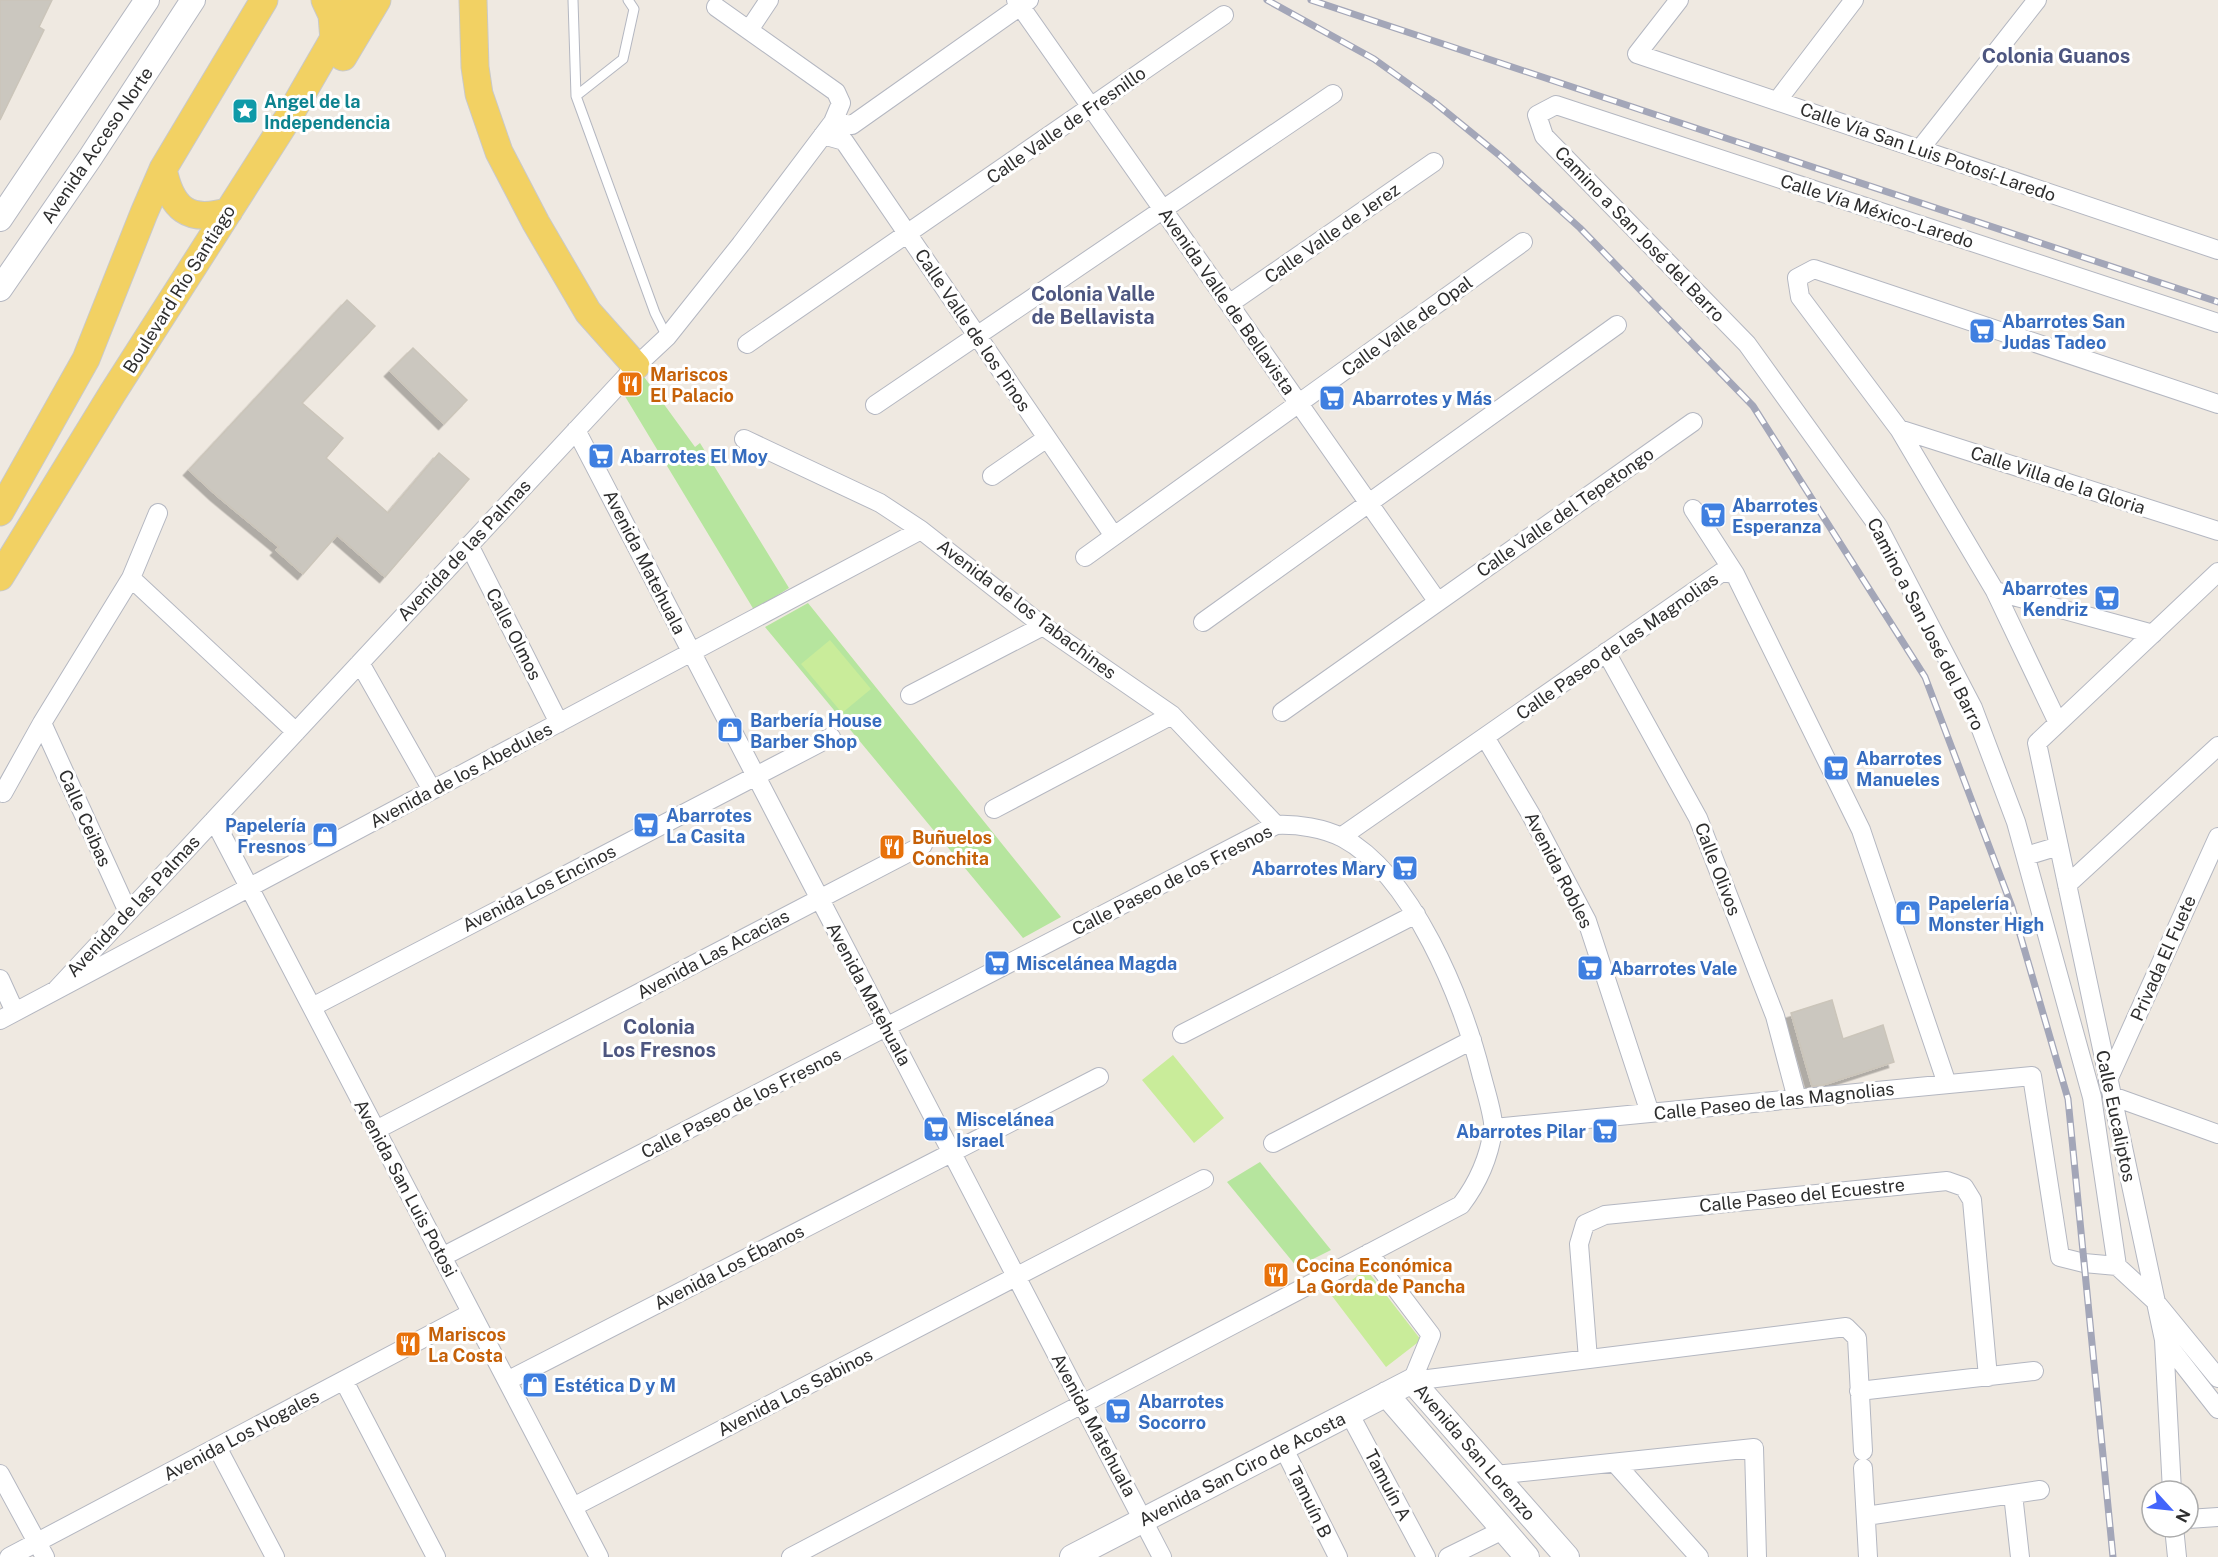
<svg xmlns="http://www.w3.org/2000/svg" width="2218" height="1557" font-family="'Public Sans',sans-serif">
<defs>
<filter id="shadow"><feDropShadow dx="-5.5" dy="5.5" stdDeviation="0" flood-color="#0004"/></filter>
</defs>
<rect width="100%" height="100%" fill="#efe9e1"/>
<!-- green -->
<path fill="#b6e59e" d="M642 374 695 447 700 443 789 588 754 610 623 393Z
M808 603 1061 917 1023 938 765 627Z
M1260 1162 1331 1250 1297 1267 1227 1182Z"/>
<!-- pitch -->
<path fill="#c9ec9a" d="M830 640 871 689 842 713 801 664Z
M1173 1055 1224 1118 1194 1143 1142 1080Z
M1366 1269 1421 1340 1386 1367 1332 1296Z"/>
<!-- building -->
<path fill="#cbc7bf" stroke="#cbc5ba" stroke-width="1.5" filter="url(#shadow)" d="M0 0H52L39 27 44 30 0 120Z
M347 300 375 326 302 403 343 438 326 458 388 513 439 453 469 479 385 577 337 535 303 574 276 550 279 547 216 495 189 470Z
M413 348 467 400 444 424 390 371Z
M1832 1000 1843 1039 1883 1025 1894 1062 1823 1085 1812 1086 1791 1013Z"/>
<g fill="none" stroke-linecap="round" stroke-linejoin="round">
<!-- lane casing -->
<g stroke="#b4b7c1" stroke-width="11">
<path id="lane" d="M573 0 576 96 655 313 667 337
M576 96 623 59 634 9 628 0"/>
</g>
<!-- street casing -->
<g stroke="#b4b7c1" stroke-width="20">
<path id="street" d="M1016 0 1438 602
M1679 0 1637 54 2218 250
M749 30 769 0
M1777 101 1854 0
M833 122 852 125 1029 0
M823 135 844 141 1114 536
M1920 149 2037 0
M1229 304 1434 162
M2218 323 1556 105 1537 115 1544 136 1747 344 1878 526 1973 708 2016 822 2092 1097 2117 1266 2155 1301 2218 1378
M747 344 1224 15
M875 405 1333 94
M1899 429 2218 531
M576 430 1162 1557
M744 439 880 503 921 530 1043 626 1172 715 1276 825
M992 476 1047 438
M1693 509 1735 574
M469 545 559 723
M1085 557 1523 242
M131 578 296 732
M1995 591 2153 634
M1203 622 1617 325
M1606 652 1698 818 1775 1016 1797 1099
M360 663 432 790
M910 695 1043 626
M1282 712 1693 422
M42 723 128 912
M2058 723 1995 591 1899 429 1800 297 1797 278 1814 269 2218 404
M1485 737 1530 813 1587 921 1650 1113
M3 793 42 723 131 578 158 513
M994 809 1172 715
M214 820 599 1557
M1341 837 1722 572 1735 574 1861 830 1947 1084
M2026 856 2059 846
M2067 885 2218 746
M0 979 15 1012
M57 989 636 366 667 337 741 244 833 122 841 103 836 92 716 7
M312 1007 831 737
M0 1020 921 530
M1182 1034 1416 914
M2108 1080 2218 837
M2112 1096 2218 1134
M1494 1128 2032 1076 2060 1257 2084 1263 2117 1266
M376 1130 923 845
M1273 1143 1472 1040
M1369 1253 1431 1335 1412 1381
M442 1257 1276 825C1297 824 1324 828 1343 838 1412 875 1463 1000 1481 1073 1484 1085 1495 1120 1493 1130 1489 1157 1477 1184 1461 1205L791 1557
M2164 1340 2218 1409
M1588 1359 1579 1244 1585 1224 1605 1215 1947 1181 1964 1187 1972 1200 1988 1377
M344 1381 436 1557
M507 1381 1099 1077
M1412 1381 1846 1327 1857 1338 1863 1451
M1859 1391 2034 1371
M1349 1413 1426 1557
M217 1447 275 1557
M1283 1447 1338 1557
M1615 1463 1699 1557
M1863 1468 1868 1557
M0 1474 45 1557
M1495 1475 1754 1448 1757 1557
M2172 1491 2164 1340 2037 743 2218 572
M2013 1494 2020 1557
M573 1507 1204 1179
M1866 1516 2040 1490
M2188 1519 2218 1517
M2174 1527 2177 1557
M9 1557 471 1313
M1448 1557 1503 1530"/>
</g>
<!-- secondary casing -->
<g stroke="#b4b7c1" stroke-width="26">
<path id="secondary" d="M0 219 147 0
M0 289 90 158 193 0
M1386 1394 1527 1557
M1072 1557 1412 1381 1567 1557"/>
</g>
<!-- primary casing -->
<g stroke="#c9c9c9" stroke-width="29">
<path id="primary" d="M325 0 332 15 334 40
M473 0 475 67 479 94 499 152 536 223 588 312 636 366
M343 57 377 0
M163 169C171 208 188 224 229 211
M0 512 86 359 144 213 163 169 264 0
M0 577 112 394 288 118 356 0"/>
</g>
<!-- lane -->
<use href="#lane" stroke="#fff" stroke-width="9"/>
<!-- street -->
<use href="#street" stroke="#fff" stroke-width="18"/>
<!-- secondary -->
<use href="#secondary" stroke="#fff" stroke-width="24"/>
<!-- primary -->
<use href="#primary" stroke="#f2d163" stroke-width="27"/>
<!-- rail casing -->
<g stroke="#a3a6b8" stroke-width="7">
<path id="rail" d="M1267 0 1374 59 1434 102 1499 155 1580 228 1753 406 1925 677 2012 907 2068 1099 2113 1557
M1311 0 2218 302"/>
</g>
<!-- rail -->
<use href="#rail" stroke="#fff" stroke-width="4.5" stroke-dasharray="14" stroke-linecap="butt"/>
</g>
<!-- icons -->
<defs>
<g id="sight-square" transform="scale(1.35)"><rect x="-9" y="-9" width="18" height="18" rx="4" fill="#0f9aa8" stroke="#fff"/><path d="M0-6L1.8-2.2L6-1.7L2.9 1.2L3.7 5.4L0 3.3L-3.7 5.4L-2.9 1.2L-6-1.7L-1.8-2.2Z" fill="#fff"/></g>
<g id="supermarket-square" transform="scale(1.35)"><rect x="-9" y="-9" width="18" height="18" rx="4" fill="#3f7fe0" stroke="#fff"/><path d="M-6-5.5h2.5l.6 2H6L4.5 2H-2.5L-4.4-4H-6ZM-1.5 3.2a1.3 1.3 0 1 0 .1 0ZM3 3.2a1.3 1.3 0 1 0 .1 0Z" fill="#fff"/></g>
<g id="restaurant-square" transform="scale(1.35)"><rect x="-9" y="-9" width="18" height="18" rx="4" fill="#e8710a" stroke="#fff"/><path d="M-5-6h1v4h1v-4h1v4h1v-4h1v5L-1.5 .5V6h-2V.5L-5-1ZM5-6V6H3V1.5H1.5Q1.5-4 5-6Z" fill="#fff"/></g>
<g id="shop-square" transform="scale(1.35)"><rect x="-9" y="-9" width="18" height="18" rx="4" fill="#3f7fe0" stroke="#fff"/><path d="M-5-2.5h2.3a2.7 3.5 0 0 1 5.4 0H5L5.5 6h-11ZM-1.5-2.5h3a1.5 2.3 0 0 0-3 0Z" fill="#fff"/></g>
</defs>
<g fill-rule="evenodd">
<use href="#sight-square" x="245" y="111"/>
<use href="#supermarket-square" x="1982" y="331"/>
<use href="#restaurant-square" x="630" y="384"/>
<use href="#supermarket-square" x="1332" y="398"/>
<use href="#supermarket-square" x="601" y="456"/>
<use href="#supermarket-square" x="1713" y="515"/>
<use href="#supermarket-square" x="2107" y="598"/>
<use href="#shop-square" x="730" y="730"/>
<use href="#supermarket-square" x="1836" y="768"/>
<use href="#supermarket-square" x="646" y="825"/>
<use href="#shop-square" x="325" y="835"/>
<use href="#restaurant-square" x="892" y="847"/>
<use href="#supermarket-square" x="1405" y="868"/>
<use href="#shop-square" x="1908" y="913"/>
<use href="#supermarket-square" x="997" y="963"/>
<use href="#supermarket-square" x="1590" y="968"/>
<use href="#supermarket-square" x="936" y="1129"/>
<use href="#supermarket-square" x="1605" y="1131"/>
<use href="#restaurant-square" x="1276" y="1275"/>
<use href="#restaurant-square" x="408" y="1344"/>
<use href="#shop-square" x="535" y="1385"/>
<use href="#supermarket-square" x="1118" y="1411"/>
</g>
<g text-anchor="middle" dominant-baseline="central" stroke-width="6" stroke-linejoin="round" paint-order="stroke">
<!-- culture labels -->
<g font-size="18" font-weight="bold" fill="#0d838f" stroke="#fff" text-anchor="start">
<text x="264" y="101">Angel de la<tspan x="264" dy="21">Independencia</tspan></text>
</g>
<!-- street labels -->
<g font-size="18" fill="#2e2e2e" stroke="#fff">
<text transform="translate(1066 125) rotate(-35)">Calle Valle de Fresnillo</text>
<text transform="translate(97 145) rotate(-56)">Avenida Acceso Norte</text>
<text transform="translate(1928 152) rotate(19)">Calle Vía San Luis Potosí-Laredo</text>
<text transform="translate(1877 211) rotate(18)">Calle Vía México-Laredo</text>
<text transform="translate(1332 233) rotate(-35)">Calle Valle de Jerez</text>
<text transform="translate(1640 234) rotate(46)">Camino a San José del Barro</text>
<text transform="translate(179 289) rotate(-58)">Boulevard Río Santiago</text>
<text transform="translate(1227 301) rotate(55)">Avenida Valle de Bellavista</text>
<text transform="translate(1407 326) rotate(-36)">Calle Valle de Opal</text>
<text transform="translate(973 330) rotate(56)">Calle Valle de los Pinos</text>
<text transform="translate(2058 480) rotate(18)">Calle Villa de la Gloria</text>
<text transform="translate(1565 512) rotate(-35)">Calle Valle del Tepetongo</text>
<text transform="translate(464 550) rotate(-47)">Avenida de las Palmas</text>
<text transform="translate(645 562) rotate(63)">Avenida Matehuala</text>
<text transform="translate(1027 609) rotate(37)">Avenida de los Tabachines</text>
<text transform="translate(1926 624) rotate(63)">Camino a San José del Barro</text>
<text transform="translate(514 634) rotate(63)">Calle Olmos</text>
<text transform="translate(1617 646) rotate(-35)">Calle Paseo de las Magnolias</text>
<text transform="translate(461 775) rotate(-28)">Avenida de los Abedules</text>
<text transform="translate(85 818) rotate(66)">Calle Ceibas</text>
<text transform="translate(1718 869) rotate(69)">Calle Olivos</text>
<text transform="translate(1559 870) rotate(63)">Avenida Robles</text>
<text transform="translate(1172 880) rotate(-27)">Calle Paseo de los Fresnos</text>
<text transform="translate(539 888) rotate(-27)">Avenida Los Encinos</text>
<text transform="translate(133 906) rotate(-47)">Avenida de las Palmas</text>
<text transform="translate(713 954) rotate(-28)">Avenida Las Acacias</text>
<text transform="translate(2163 958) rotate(-66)">Privada El Fuete</text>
<text transform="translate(869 994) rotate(62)">Avenida Matehuala</text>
<text transform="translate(1774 1101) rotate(-6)">Calle Paseo de las Magnolias</text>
<text transform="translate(741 1103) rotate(-27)">Calle Paseo de los Fresnos</text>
<text transform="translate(2116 1116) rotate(78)">Calle Eucaliptos</text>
<text transform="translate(406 1188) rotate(62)">Avenida San Luis Potosi</text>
<text transform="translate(1802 1195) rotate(-6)">Calle Paseo del Ecuestre</text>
<text transform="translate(729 1267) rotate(-27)">Avenida Los Ébanos</text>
<text transform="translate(795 1392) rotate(-27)">Avenida Los Sabinos</text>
<text transform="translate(1094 1425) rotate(62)">Avenida Matehuala</text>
<text transform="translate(241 1435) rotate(-28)">Avenida Los Nogales</text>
<text transform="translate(1475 1452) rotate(49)">Avenida San Lorenzo</text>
<text transform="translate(1242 1469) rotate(-27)">Avenida San Ciro de Acosta</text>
<text transform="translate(1388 1485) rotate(62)">Tamuín A</text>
<text transform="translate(1310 1502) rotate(64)">Tamuín B</text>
</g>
<!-- shop labels -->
<g font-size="18" font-weight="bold" fill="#366cbe" stroke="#fff" text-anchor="start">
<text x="2002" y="321">Abarrotes San<tspan x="2002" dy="21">Judas Tadeo</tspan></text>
<text x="1352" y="398">Abarrotes y Más</text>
<text x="620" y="456">Abarrotes El Moy</text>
<text x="1732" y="505">Abarrotes<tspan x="1732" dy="21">Esperanza</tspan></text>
<text x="2088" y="588" text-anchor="end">Abarrotes<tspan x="2088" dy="21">Kendriz</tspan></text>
<text x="750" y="720">Barbería House<tspan x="750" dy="21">Barber Shop</tspan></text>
<text x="1856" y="758">Abarrotes<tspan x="1856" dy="21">Manueles</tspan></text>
<text x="666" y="815">Abarrotes<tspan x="666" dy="21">La Casita</tspan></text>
<text x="306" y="825" text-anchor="end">Papelería<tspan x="306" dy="21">Fresnos</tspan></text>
<text x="1386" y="868" text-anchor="end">Abarrotes Mary</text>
<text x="1928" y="903">Papelería<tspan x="1928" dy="21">Monster High</tspan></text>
<text x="1016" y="963">Miscelánea Magda</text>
<text x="1610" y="968">Abarrotes Vale</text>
<text x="956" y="1119">Miscelánea<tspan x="956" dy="21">Israel</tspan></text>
<text x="1586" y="1131" text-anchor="end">Abarrotes Pilar</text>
<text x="554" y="1385">Estética D y M</text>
<text x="1138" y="1401">Abarrotes<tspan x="1138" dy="21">Socorro</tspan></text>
</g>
<!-- food labels -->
<g font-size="18" font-weight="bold" fill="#c56008" stroke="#fff" text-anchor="start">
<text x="650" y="374">Mariscos<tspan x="650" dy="21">El Palacio</tspan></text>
<text x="912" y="837">Buñuelos<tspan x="912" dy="21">Conchita</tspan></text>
<text x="1296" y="1265">Cocina Económica<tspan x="1296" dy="21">La Gorda de Pancha</tspan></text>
<text x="428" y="1334">Mariscos<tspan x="428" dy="21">La Costa</tspan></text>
</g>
<!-- neighbourhood labels -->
<g font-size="20" font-weight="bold" fill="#4d5680" stroke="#fff">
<text x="2056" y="56">Colonia Guanos</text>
<text x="1093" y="294">Colonia Valle<tspan x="1093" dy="23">de Bellavista</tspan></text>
<text x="659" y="1027">Colonia<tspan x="659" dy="23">Los Fresnos</tspan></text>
</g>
</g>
<!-- north arrow -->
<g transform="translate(2170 1509) rotate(117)"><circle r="28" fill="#ffffff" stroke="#ababab" stroke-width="1.5"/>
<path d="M0-4.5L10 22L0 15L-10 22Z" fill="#4264fb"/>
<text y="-9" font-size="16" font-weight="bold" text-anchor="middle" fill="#2e2e2e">N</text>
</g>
</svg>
